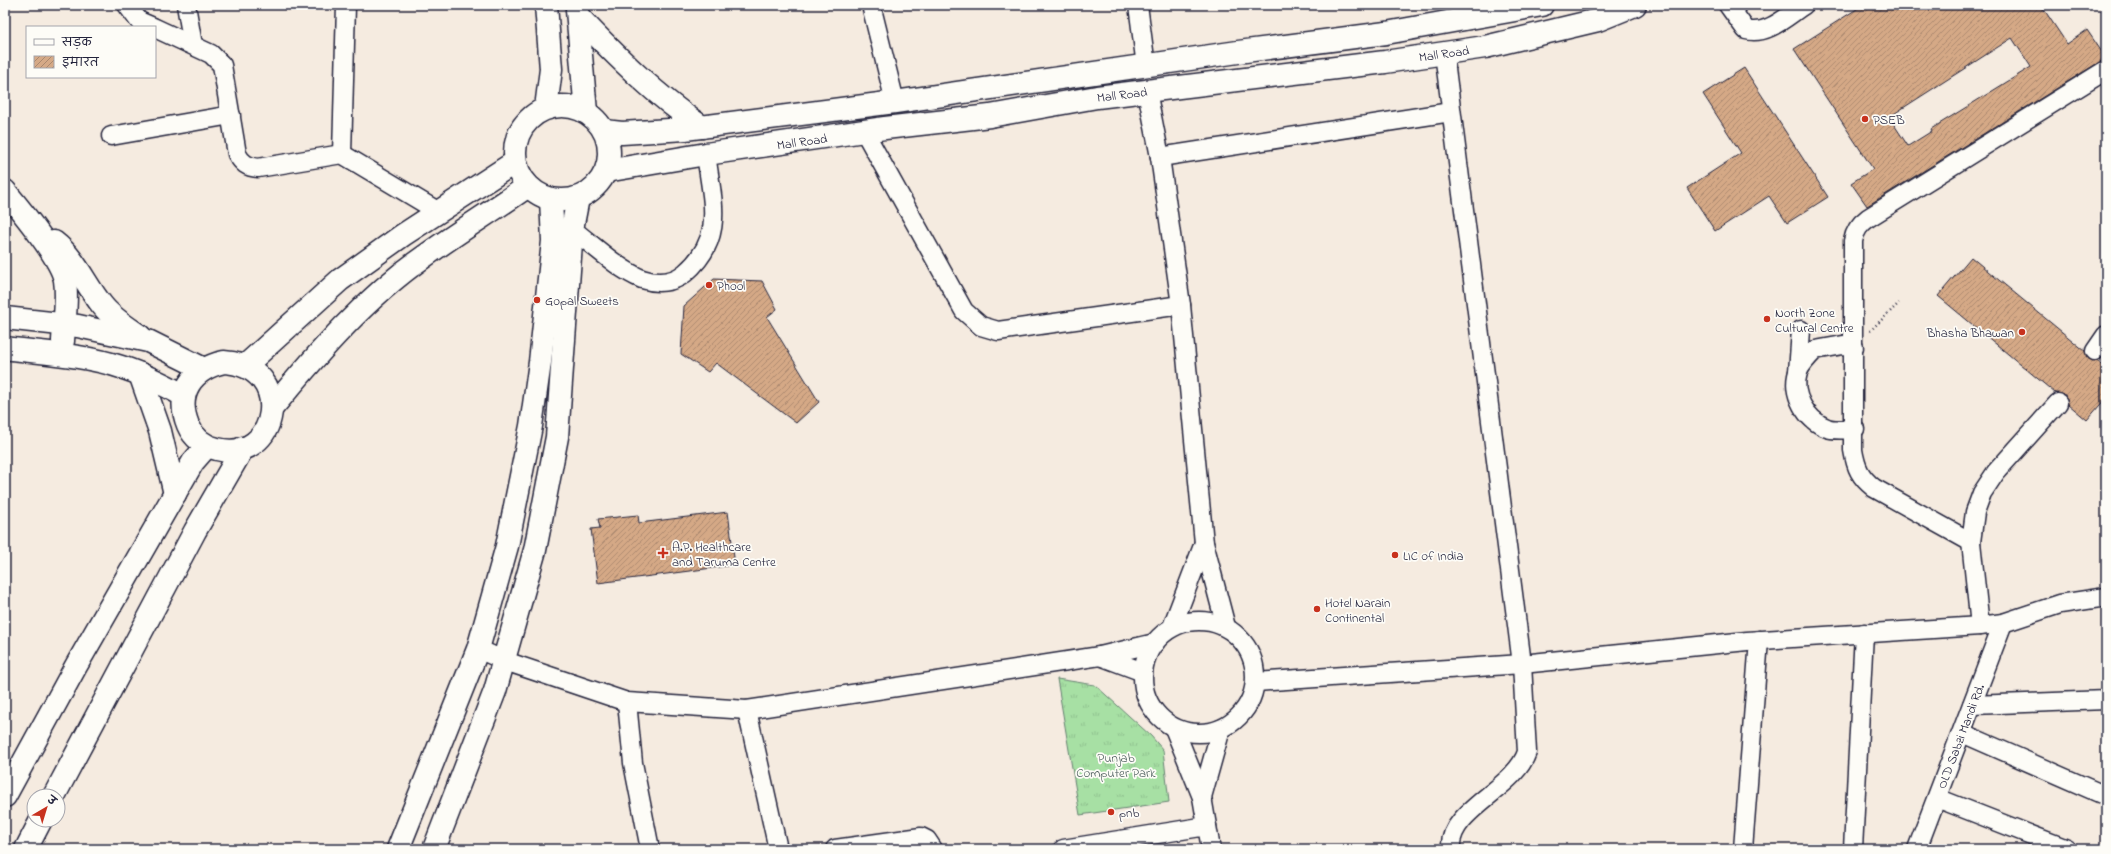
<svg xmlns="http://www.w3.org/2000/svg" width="2111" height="854" viewBox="0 0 2111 854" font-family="'Indie Flower','Playpen Sans Deva',sans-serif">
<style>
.grass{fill:url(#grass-tufts);stroke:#648170}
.building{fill:url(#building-hatch);stroke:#22223b;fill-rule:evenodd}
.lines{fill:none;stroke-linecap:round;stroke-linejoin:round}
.minor-casing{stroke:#22223b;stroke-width:21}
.major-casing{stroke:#22223b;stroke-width:25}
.path{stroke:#22223b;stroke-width:2.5;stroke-dasharray:1 3;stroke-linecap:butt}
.minor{stroke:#fdfcf7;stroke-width:18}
.major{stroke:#fdfcf7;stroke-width:22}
.poi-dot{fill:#c8321e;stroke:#fdfcf7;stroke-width:1.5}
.labels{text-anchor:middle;stroke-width:3.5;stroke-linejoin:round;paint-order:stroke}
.street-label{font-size:13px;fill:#22223b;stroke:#fdfcf7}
.poi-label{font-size:13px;fill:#22223b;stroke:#fdfcf7;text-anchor:start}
.park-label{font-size:13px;fill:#4a5b5a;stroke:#fdfcf7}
</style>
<defs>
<pattern id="grass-tufts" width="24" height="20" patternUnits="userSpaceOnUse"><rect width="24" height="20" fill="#a7e0a4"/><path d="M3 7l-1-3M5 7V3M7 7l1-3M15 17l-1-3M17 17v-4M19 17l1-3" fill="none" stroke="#8fc08e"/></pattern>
<pattern id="building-hatch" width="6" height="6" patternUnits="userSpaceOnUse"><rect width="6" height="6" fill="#d5a986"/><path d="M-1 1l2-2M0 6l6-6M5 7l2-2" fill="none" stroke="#ac896f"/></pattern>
</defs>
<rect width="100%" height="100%" fill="#f5ebe0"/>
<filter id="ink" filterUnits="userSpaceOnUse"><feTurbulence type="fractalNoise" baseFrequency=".025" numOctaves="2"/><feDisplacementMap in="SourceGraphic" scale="8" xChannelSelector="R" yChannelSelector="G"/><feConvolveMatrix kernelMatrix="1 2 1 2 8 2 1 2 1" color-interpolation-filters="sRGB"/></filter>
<g filter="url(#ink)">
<polygon class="grass" points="1057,679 1095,685 1151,736 1163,750 1169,802 1080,815"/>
<g class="building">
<path d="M1863 5H2041L2067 44 2087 30 2106 58 1867 206 1851 183 1873 169 1794 49ZM2012 38 2031 67 1931 129 1932 131 1908 146 1889 117Z"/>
<polygon points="1744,68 1828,197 1787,223 1769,196 1715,231 1687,188 1741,153 1703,94"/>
<polygon points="1971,257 2085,351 2089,359 2097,361 2106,368 2106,398 2087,420 2068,404 2065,395 2055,393 1938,296"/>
<polygon points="714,279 762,281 777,309 767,317 819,402 796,423 716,363 708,372 681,354 684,306"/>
<polygon points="728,512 735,565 598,583 591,529 600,528 598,519 638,515 639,523"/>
</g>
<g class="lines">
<g class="minor-casing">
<g id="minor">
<polyline points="127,5 139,21 153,27"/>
<polyline points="186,5 193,45"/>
<polyline points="871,5 895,102"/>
<polyline points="1138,5 1146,66"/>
<path d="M1728 5 1746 30C1767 36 1787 16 1804 5"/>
<path d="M155 28 211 54 222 65 237 154C242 163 247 167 258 168L342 154 439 212"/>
<path d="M1444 53 1522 664 1527 752C1515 789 1447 811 1451 849"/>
<polyline points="1147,91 1160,157 1181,305 1204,543 1226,627"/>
<polyline points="864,131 964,311 981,326 998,331 1181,305"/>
<polyline points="111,136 231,115"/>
<polyline points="342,154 346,5"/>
<polyline points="1160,157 1451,112"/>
<path d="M572 229C593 245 618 269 642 279 657 284 673 283 685 273 726 238 712 201 706 154"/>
<path d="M1854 347 1843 345 1815 350C1809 356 1801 364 1798 372 1791 394 1806 420 1827 428 1834 431 1846 429 1855 429"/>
<polyline points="2095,351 2106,335"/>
<polyline points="1798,372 1801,330"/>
<path d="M1971 542 1874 488C1860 477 1856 468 1853 450V241C1855 230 1860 224 1868 218L2106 70"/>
<circle cx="1199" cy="677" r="56"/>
<polyline points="1980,626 1971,542 1975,512 1982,493 1996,472 2058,403"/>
<polyline points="1172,627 1204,543"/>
<polyline points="478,649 505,661 627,702 747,710 1100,656 1155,643"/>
<polyline points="1100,656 1143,672"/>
<polyline points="1256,682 1522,664 1747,641 1980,626 2003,623 2060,604 2106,597"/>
<polyline points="627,702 633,763 650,849"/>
<polyline points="1972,705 2106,700"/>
<polyline points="747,710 778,849"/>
<polyline points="1174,728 1202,797 1211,849"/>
<polyline points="1962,733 2106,796"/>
<polyline points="1202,797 1221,729"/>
<polyline points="1937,798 2067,849"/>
<polyline points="835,849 921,837 927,840 933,849"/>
<polyline points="1063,849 1207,826"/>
<polyline points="1743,849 1759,640"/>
<polyline points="1853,849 1864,633"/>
<polyline points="1917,849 2003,623"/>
</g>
</g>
<g class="major-casing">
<g id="major">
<polyline points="546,5 551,69 546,108"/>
<polyline points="577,10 586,112"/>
<path d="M578 16C617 57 655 95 702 127"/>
<circle cx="562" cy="153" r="47"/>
<polyline points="604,131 622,133 685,129 895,102 1238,52 1386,33 1542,5"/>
<polyline points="606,171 706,154 885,128 990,116 1097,97 1385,62 1485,47 1598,20 1635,5"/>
<path d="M5 191C20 209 61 259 65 280 68 300 64 322 63 341"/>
<path d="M54 242C76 259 85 284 102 305 112 318 127 327 140 336"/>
<polyline points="5,318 78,326 148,341 204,369"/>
<path d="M5 348C43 353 84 355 121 367 143 374 163 384 183 395"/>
<path d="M224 362C296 366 279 465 217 449 204 446 193 437 188 425 175 393 192 369 224 362Z"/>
<polyline points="245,366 340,280 403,235 515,162"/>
<polyline points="140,374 160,431 175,494"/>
<path d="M272 408C318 353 366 297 425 256 458 232 494 210 528 186"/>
<polyline points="5,796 76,666 193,462 207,446"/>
<polyline points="54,796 195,531 243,448"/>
<polyline points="26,849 41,820"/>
<polyline points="398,849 478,649 507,546 531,426 540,362 553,241 551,199"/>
<polyline points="434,849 495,691 535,550 557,437 572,229 578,198"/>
</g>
</g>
<polyline class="path" points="1870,331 1899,303"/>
<use href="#minor" class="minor"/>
<use href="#major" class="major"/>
</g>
</g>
<g class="poi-dot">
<circle cx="1865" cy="119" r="4"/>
<circle cx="709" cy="285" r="4"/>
<circle cx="537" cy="300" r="4"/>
<circle cx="1767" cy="319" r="4"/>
<circle cx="2022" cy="332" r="4"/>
<path d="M661 547h4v4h4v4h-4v4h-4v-4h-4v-4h4z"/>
<circle cx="1395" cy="555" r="4"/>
<circle cx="1317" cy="609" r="4"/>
<circle cx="1111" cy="812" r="4"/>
</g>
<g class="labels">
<g class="street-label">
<text transform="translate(1444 53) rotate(-8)" y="5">Mall Road</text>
<text transform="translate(1122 94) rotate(-7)" y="5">Mall Road</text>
<text transform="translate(802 141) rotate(-8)" y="5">Mall Road</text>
<text transform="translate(1960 736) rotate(-69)" y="5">OLD Sabzi Mandi Rd.</text>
</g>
<g class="poi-label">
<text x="1873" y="124">PSEB</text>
<text x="717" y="290">Phool</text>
<text x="545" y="305">Gopal Sweets</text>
<text x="1775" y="317">North Zone<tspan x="1775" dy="15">Cultural Centre</tspan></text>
<text x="2014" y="337" text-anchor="end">Bhasha Bhawan</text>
<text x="672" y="551">A.P. Healthcare<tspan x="672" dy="15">and Taruma Centre</tspan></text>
<text x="1403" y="560">LIC of India</text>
<text x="1325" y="607">Hotel Narain<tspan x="1325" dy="15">Continental</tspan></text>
<text x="1119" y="817">pnb</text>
</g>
<g class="park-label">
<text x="1116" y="762">Punjab<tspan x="1116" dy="15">Computer Park</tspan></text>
</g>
</g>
<rect width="2111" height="854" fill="none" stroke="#fdfcf7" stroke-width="20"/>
<rect x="10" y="10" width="2091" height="834" fill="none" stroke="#22223b" stroke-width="1.5" filter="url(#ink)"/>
<rect x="26" y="26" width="130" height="52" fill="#fdfcf7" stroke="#a5a5ac"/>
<rect x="34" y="39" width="20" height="6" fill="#fdfcf7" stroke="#a5a5ac"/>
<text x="62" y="46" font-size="12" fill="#22223b">सड़क</text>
<rect x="34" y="56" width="20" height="12" fill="url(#building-hatch)" stroke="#a5a5ac"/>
<text x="62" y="66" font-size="12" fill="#22223b">इमारत</text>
<g transform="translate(46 808) rotate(38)"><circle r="19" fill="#fdfcf7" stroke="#a5a5ac"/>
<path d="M0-3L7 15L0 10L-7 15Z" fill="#c8321e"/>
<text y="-6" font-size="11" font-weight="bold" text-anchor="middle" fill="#22223b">उ</text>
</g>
</svg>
